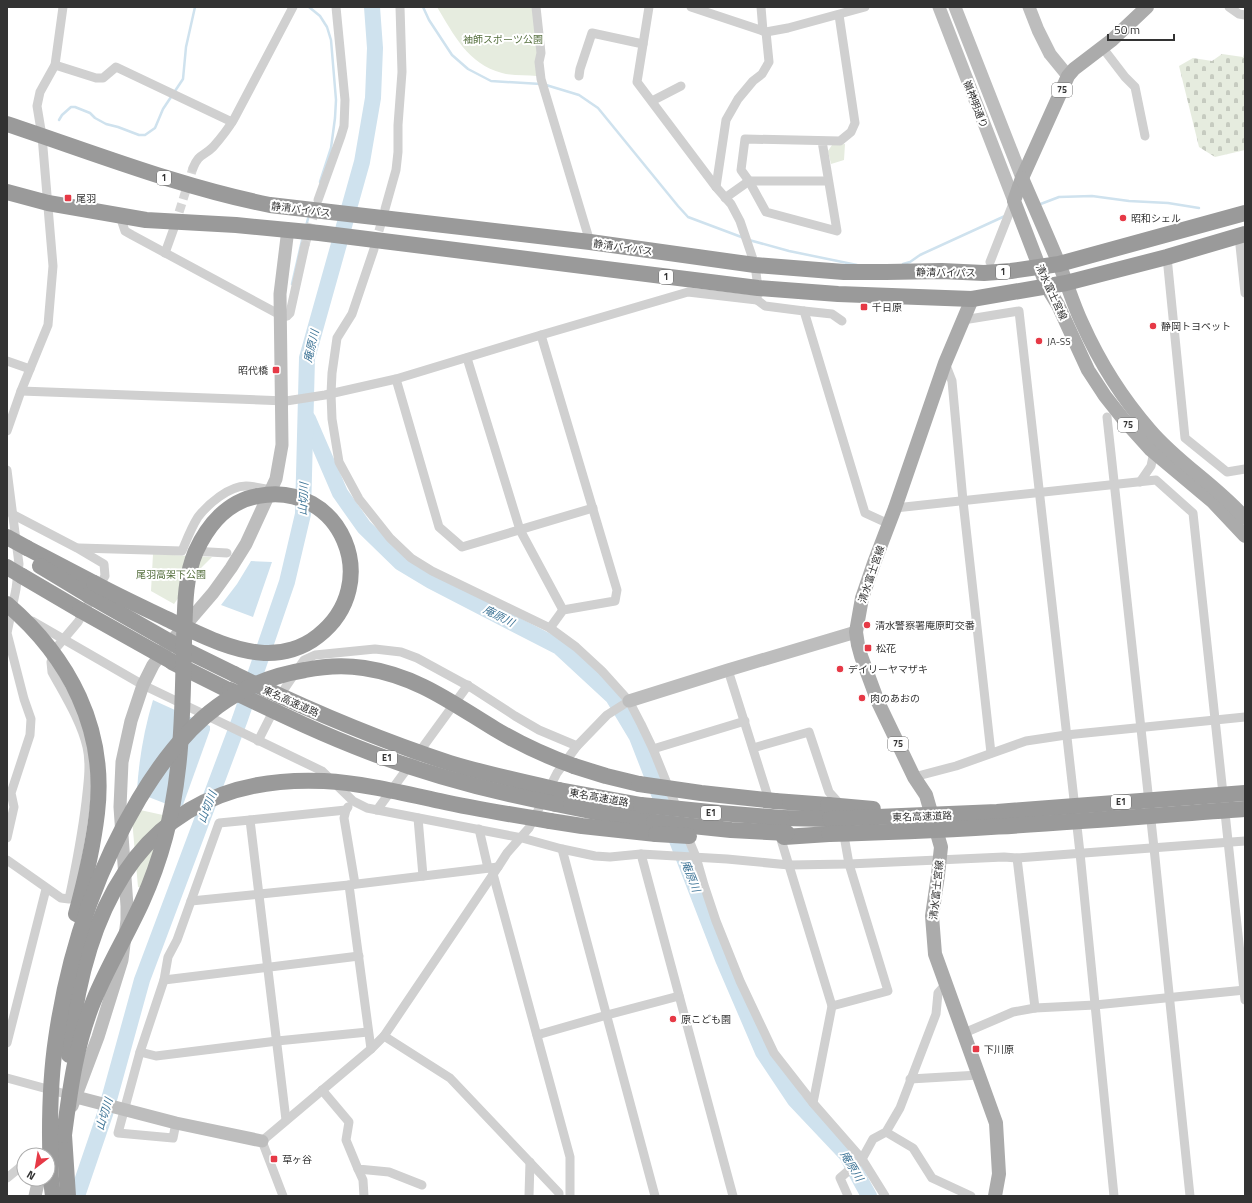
<svg xmlns="http://www.w3.org/2000/svg" width="1252" height="1203" viewBox="0 0 1252 1203" font-family="'Titillium Web','Noto Sans JP',sans-serif">
<style>
.cemetery{fill:url(#cemetery-stones)}
.green{fill:#e6ecdf}
.water{fill:#cfe2ee}
.lines{fill:none;stroke-linecap:round;stroke-linejoin:round}
.stream{stroke:#cfe2ee;stroke-width:2.5}
.river{stroke:#cfe2ee;stroke-width:16}
.street-tunnel{stroke:#d6d6d6;stroke-width:9;stroke-dasharray:9 4.5;stroke-linecap:butt}
.street{stroke:#d0d0d0;stroke-width:9}
.secondary{stroke:#bdbdbd;stroke-width:13}
.primary{stroke:#ababab;stroke-width:14}
.highway{stroke:#9a9a9a;stroke-width:16}
.highway-bridge{stroke:#9a9a9a;stroke-width:16}
.poi-dot{fill:#e63946;stroke:#fff;stroke-width:1.5}
.labels{text-anchor:middle;stroke-width:4;stroke-linejoin:round;paint-order:stroke}
.shield{fill:#fff;stroke:#707070;stroke-width:1}
.shield-label{font-size:9px;font-weight:bold;fill:#333}
.park-label{font-size:10px;fill:#56703f;stroke:#fff}
.street-label{font-size:10px;fill:#333;stroke:#fff}
.poi-label{font-size:10px;fill:#333;stroke:#fff;text-anchor:start}
.water-label{font-size:11px;font-style:italic;fill:#3f7597;stroke:#fff}
</style>
<defs>
<pattern id="cemetery-stones" width="16" height="16" patternUnits="userSpaceOnUse"><rect width="16" height="16" fill="#e6ecdf"/><path d="M2 7V4a2 2 0 0 1 4 0v3zM10 15v-3a2 2 0 0 1 4 0v3z" fill="#c6cbc0"/></pattern>
</defs>
<rect width="100%" height="100%" fill="#fff"/>
<polygon class="cemetery" points="1245,50 1245,150 1215,157 1199,147 1179,66 1193,58 1212,61 1222,54 1243,57"/>
<g class="green">
<path d="M437 7H533L537 52V76C526 75 513 76 502 73 468 64 454 35 437 7Z"/>
<polygon points="845,144 844,160 831,164 828,151 832,145"/>
<polygon points="153,554 212,557 195,574 174,604 151,591"/>
<polygon points="131,808 172,817 150,888 138,887"/>
</g>
<g class="water">
<polygon points="251,561 272,562 253,617 221,605 237,584"/>
<path d="M153 700 210 726V730L183 805 177 808 138 793 137 790C139 759 144 730 153 700Z"/>
</g>
<g class="lines">
<g class="stream">
<polyline points="309,7 320,16 327,27 331,40 336,100 335,118 331,148 320,182"/>
<polyline points="423,7 429,20 452,55 468,69 491,81 541,84"/>
<polyline points="546,85 579,95 598,108 678,206 688,217 744,238"/>
<polyline points="59,120 62,115 71,107 75,107 90,113 95,118 106,124 118,127 139,135 145,135 155,128 163,109 183,79 186,47 195,7"/>
<polyline points="1038,205 1059,197 1092,196 1129,201 1168,203 1199,208"/>
<polyline points="306,226 309,215"/>
<polyline points="749,240 789,251 857,265"/>
<polyline points="903,264 910,262 920,255 1005,216"/>
<polyline points="292,284 303,236"/>
</g>
<g class="river">
<polyline points="308,419 340,493 364,527 401,563 431,581 559,647 613,697 637,737 723,959 763,1052 795,1100 846,1154 869,1196"/>
<polyline points="77,1196 105,1114 142,980 240,719 287,582 303,514 307,358 362,162 373,98 375,48 372,7"/>
</g>
<g class="street-tunnel">
<polyline points="175,225 193,168"/>
<polyline points="375,244 384,214"/>
<polyline points="305,245 316,207"/>
</g>
<g class="street">
<polyline points="536,7 541,53 539,62 541,79 590,242"/>
<polyline points="649,7 637,82 716,187 731,204 740,221 755,265 758,288 757,300 765,306 804,311 865,513 889,524"/>
<polyline points="691,7 766,32 788,28 865,7"/>
<polyline points="761,7 763,31"/>
<polyline points="1229,7 1239,14 1245,15"/>
<polyline points="1102,47 1125,77 1135,87 1145,136"/>
<polyline points="55,65 96,78 103,78 116,67 232,122"/>
<polyline points="579,76 580,69 592,33 643,44"/>
<polyline points="652,101 681,86"/>
<polyline points="822,141 837,231 766,212 749,181 741,170 745,139 840,141 851,132 855,123 839,15"/>
<path d="M193 168C199 153 203 157 213 147 221 138 228 129 234 119L293 7"/>
<polyline points="716,187 726,120 738,99 753,81 762,74 769,62 766,32"/>
<polyline points="725,198 749,181 828,181"/>
<polyline points="318,200 341,136 344,126 345,100 336,7"/>
<polyline points="385,209 396,170 398,152 398,125 402,72 400,7"/>
<polyline points="120,216 125,231 132,235 284,317 287,316 290,313 305,245"/>
<polyline points="1239,236 1245,293"/>
<polyline points="374,249 352,314 337,338 332,373 331,394 332,419 339,462 359,499 390,538 411,558 432,571 550,628 576,647 602,671 629,701 641,724 653,749 678,811"/>
<polyline points="165,253 174,228"/>
<polyline points="1167,257 1185,438 1227,472 1245,469"/>
<polyline points="990,262 1014,201"/>
<polyline points="804,311 832,314 842,321"/>
<polyline points="963,320 1019,311 1080,853 1114,1196"/>
<polyline points="541,335 617,590 615,601 563,610 550,628"/>
<polyline points="467,358 520,530 563,610"/>
<polyline points="7,361 30,369"/>
<polyline points="945,363 952,381 963,501 991,753"/>
<polyline points="396,379 439,527 462,547 593,508"/>
<polyline points="21,391 286,401 325,395 396,379 541,335 688,292 757,300"/>
<polyline points="1107,417 1154,848 1190,1196"/>
<polyline points="7,431 21,391 48,325 53,266 42,136 37,106 40,92 55,65 63,7"/>
<polyline points="7,470 19,564 16,589 7,633 24,699 31,719 30,735 11,793 14,807 7,838"/>
<polyline points="1140,482 1151,466 1154,452"/>
<polyline points="895,508 1156,480 1193,513 1245,1000"/>
<path d="M79 548 182 551C187 539 191 528 198 517 208 504 229 486 246 486 254 486 263 489 271 490"/>
<polyline points="192,551 227,553"/>
<polyline points="32,621 143,685 322,771 353,801 367,808 522,838 562,849 595,856 610,857 641,854 727,859 789,865 849,864 1004,857 1017,858 1245,841"/>
<polyline points="728,670 770,803"/>
<polyline points="258,741 285,688 304,660 315,655 375,649 401,652 417,658 472,688 515,716 539,730 577,746"/>
<polyline points="753,748 809,732 829,792 838,802 839,808"/>
<polyline points="653,749 745,721"/>
<polyline points="914,777 956,766 1026,741 1066,735 1245,717"/>
<polyline points="348,807 346,810 344,818 355,884"/>
<polyline points="377,810 468,685"/>
<polyline points="418,818 423,876"/>
<polyline points="250,820 346,810"/>
<polyline points="479,829 488,868"/>
<polyline points="686,833 696,857 704,885 716,921 740,981 774,1053 813,1103 862,1159 885,1196"/>
<polyline points="779,833 832,1006 813,1103"/>
<polyline points="562,849 655,1196"/>
<polyline points="641,854 733,1196"/>
<polyline points="1017,858 1035,1008"/>
<path d="M7 860 61 898 69 899C76 866 82 835 86 802 88 784 91 764 87 747 81 721 65 696 52 672L51 662 56 648 78 622 105 576 104 564 77 548 12 514"/>
<polyline points="493,874 570,1157 570,1196"/>
<polyline points="349,885 371,1049"/>
<polyline points="191,901 349,885 498,867"/>
<polyline points="164,980 359,956"/>
<polyline points="832,1006 888,991 849,864 843,830"/>
<polyline points="964,1033 1013,1012 1035,1008 1095,1005 1245,990"/>
<polyline points="537,1035 607,1015 679,996"/>
<polyline points="384,1036 450,1078 559,1193 559,1196"/>
<polyline points="7,1043 46,889"/>
<polyline points="140,1052 156,1056 277,1041 368,1032"/>
<polyline points="7,1078 73,1096"/>
<polyline points="910,1079 979,1075"/>
<polyline points="322,1090 349,1122 346,1140 358,1169 389,1172 422,1185"/>
<polyline points="176,1123 173,1138 118,1133 140,1052 164,980 168,957 177,940 219,823 250,820 286,1120"/>
<polyline points="886,1132 913,1148 932,1178 971,1196"/>
<polyline points="358,1169 363,1180 364,1196"/>
<polyline points="7,1178 24,1164"/>
<polyline points="283,1196 262,1141 371,1049 384,1036 498,867 507,853 529,828 557,773 577,746 607,715 629,701"/>
<polyline points="529,1196 530,1162"/>
<polyline points="848,1196 840,1178 862,1159 873,1139 886,1132 900,1108 936,1014 938,993 946,984"/>
</g>
<g class="secondary">
<polyline points="939,7 1014,201"/>
<polyline points="955,7 1022,178"/>
<polyline points="1029,7 1038,30 1050,54 1068,76"/>
<polyline points="629,701 728,670 856,632"/>
<polyline points="76,1097 176,1123 262,1141"/>
<polyline points="72,1106 98,1037 122,960 127,920 127,906 120,807 122,762 131,721 143,685 153,665 164,650 213,593 231,568 246,544 276,479 282,445 280,294 288,229"/>
<polyline points="35,1196 39,1179"/>
</g>
<g class="primary">
<polyline points="1147,7 1112,40 1074,69 1068,76 1022,178 1014,201 1047,287 1058,305 1088,370 1105,396 1124,420 1151,450 1213,502 1245,536"/>
<path d="M1022 178C1034 206 1047 235 1059 264 1067 283 1073 304 1082 323 1099 361 1122 398 1150 430 1178 463 1216 485 1245 518"/>
<polyline points="972,299 945,363 895,508 874,563 862,598 856,632 858,645 861,656 878,702 914,777 926,795 941,847 938,875 932,916 935,954 996,1123 999,1174 995,1196"/>
</g>
<g class="highway">
<path d="M7 124C94 153 180 187 270 205L590 242 755 265 844 272H886L942 271 984 273 1011 271 1059 264 1245 213"/>
<polyline points="7,192 48,203 146,220 236,225 319,233 758,288 838,294 972,299 1066,283 1167,257 1245,234"/>
<polyline points="27,548 94,583"/>
<polyline points="40,566 88,595"/>
<polyline points="22,576 80,610"/>
<polyline points="179,647 234,674"/>
<polyline points="172,662 226,689"/>
<polyline points="574,766 606,776 639,784"/>
<polyline points="559,790 641,805"/>
<polyline points="775,801 828,805"/>
<polyline points="556,804 615,816 654,822"/>
<polyline points="782,818 830,819"/>
<polyline points="550,821 582,826 656,834"/>
<polyline points="784,837 829,834"/>
<polyline points="64,1135 68,1196"/>
<polyline points="51,1180 53,1196"/>
</g>
<g class="highway-bridge">
<polyline points="7,537 27,548"/>
<polyline points="7,567 22,576"/>
<polyline points="88,595 179,647"/>
<path d="M7 604C69 657 107 729 97 813 93 847 85 881 76 914"/>
<polyline points="80,610 171,661"/>
<path d="M234 674C304 708 376 739 450 763 486 774 523 782 559 790"/>
<path d="M230 690C276 712 321 734 369 752 429 775 493 792 556 804"/>
<polyline points="639,784 701,793 775,801"/>
<polyline points="641,805 720,813 782,818"/>
<polyline points="828,805 873,809"/>
<polyline points="830,819 997,812 1245,793"/>
<polyline points="654,822 731,830 787,833"/>
<polyline points="656,834 689,836"/>
<path d="M829 834C968 831 1106 819 1245 809"/>
<path d="M69 1055C84 901 148 773 324 781 362 783 403 793 440 801 476 809 513 815 550 821"/>
<path d="M64 1135C70 1089 76 1043 94 1000 108 966 127 935 142 902 161 860 173 814 178 768 183 727 183 684 184 642 185 612 184 578 196 551 208 525 228 501 258 496 341 480 385 584 318 636 303 648 283 654 264 653 230 651 197 633 167 619 142 607 118 596 94 583"/>
<path d="M51 1180C49 1132 49 1086 56 1039 68 954 95 873 139 799 160 764 185 730 218 706 244 687 274 675 305 670 325 666 345 665 364 668 417 676 452 703 495 729 520 744 546 756 574 766"/>
</g>
</g>
<g class="poi-dot">
<rect x="64" y="194" width="8" height="8" rx="2"/>
<circle cx="1123" cy="218" r="4"/>
<rect x="860" y="303" width="8" height="8" rx="2"/>
<circle cx="1153" cy="326" r="4"/>
<circle cx="1039" cy="341" r="4"/>
<rect x="272" y="366" width="8" height="8" rx="2"/>
<circle cx="867" cy="625" r="4"/>
<rect x="864" y="644" width="8" height="8" rx="2"/>
<circle cx="840" cy="669" r="4"/>
<circle cx="862" cy="698" r="4"/>
<circle cx="673" cy="1019" r="4"/>
<rect x="972" y="1045" width="8" height="8" rx="2"/>
<rect x="270" y="1155" width="8" height="8" rx="2"/>
</g>
<g class="labels">
<g class="shield">
<rect x="1052" y="83" width="20" height="14" rx="3"/>
<rect x="157" y="171" width="14" height="14" rx="3"/>
<rect x="996" y="265" width="14" height="14" rx="3"/>
<rect x="659" y="270" width="14" height="14" rx="3"/>
<rect x="1118" y="418" width="20" height="14" rx="3"/>
<rect x="888" y="737" width="20" height="14" rx="3"/>
<rect x="377" y="751" width="20" height="14" rx="3"/>
<rect x="1111" y="795" width="20" height="14" rx="3"/>
<rect x="701" y="806" width="20" height="14" rx="3"/>
</g>
<g class="shield-label">
<text x="1062" y="93">75</text>
<text x="164" y="181">1</text>
<text x="1003" y="275">1</text>
<text x="666" y="280">1</text>
<text x="1128" y="428">75</text>
<text x="898" y="747">75</text>
<text x="387" y="761">E1</text>
<text x="1121" y="805">E1</text>
<text x="711" y="816">E1</text>
</g>
<g class="park-label">
<text x="503" y="43">袖師スポーツ公園</text>
<text x="171" y="578">尾羽高架下公園</text>
</g>
<g class="street-label">
<text transform="translate(976 104) rotate(69)" y="4">嶺神明通り</text>
<text transform="translate(301 209) rotate(7)" y="4">静清バイパス</text>
<text transform="translate(623 247) rotate(8)" y="4">静清バイパス</text>
<text transform="translate(946 272) rotate(1)" y="4">静清バイパス</text>
<text transform="translate(1052 292) rotate(65)" y="4">清水富士宮線</text>
<text transform="translate(871 574) rotate(-71)" y="4">清水富士宮線</text>
<text transform="translate(291 701) rotate(24)" y="4">東名高速道路</text>
<text transform="translate(599 797) rotate(10)" y="4">東名高速道路</text>
<text transform="translate(922 816) rotate(-2)" y="4">東名高速道路</text>
<text transform="translate(936 890) rotate(-84)" y="4">清水富士宮線</text>
</g>
<g class="poi-label">
<text x="76" y="202">尾羽</text>
<text x="1131" y="222">昭和シェル</text>
<text x="872" y="311">千日原</text>
<text x="1161" y="330">静岡トヨペット</text>
<text x="1047" y="345">JA-SS</text>
<text x="268" y="374" text-anchor="end">昭代橋</text>
<text x="875" y="629">清水警察署庵原町交番</text>
<text x="876" y="652">松花</text>
<text x="848" y="673">デイリーヤマザキ</text>
<text x="870" y="702">肉のあおの</text>
<text x="681" y="1023">原こども園</text>
<text x="984" y="1053">下川原</text>
<text x="282" y="1163">草ヶ谷</text>
</g>
<g class="water-label">
<text transform="translate(311 346) rotate(-77)" y="4">庵原川</text>
<text transform="translate(303 499) rotate(-87)" y="4">山切川</text>
<text transform="translate(499 616) rotate(27)" y="4">庵原川</text>
<text transform="translate(207 807) rotate(-69)" y="4">山切川</text>
<text transform="translate(691 876) rotate(69)" y="4">庵原川</text>
<text transform="translate(104 1114) rotate(-73)" y="4">山切川</text>
<text transform="translate(852 1166) rotate(59)" y="4">庵原川</text>
</g>
</g>
<rect width="1252" height="1203" fill="none" stroke="#333333" stroke-width="16"/>
<g transform="translate(36 1167) rotate(211)"><circle r="19" fill="#ffffff" stroke="#adadad"/>
<path d="M0-3L7 15L0 10L-7 15Z" fill="#e63946"/>
<text y="-6" font-size="11" font-weight="bold" text-anchor="middle" fill="#333333">N</text>
</g>
<path d="M1108 34v6h66v-6" fill="none" stroke="#333333" stroke-width="2"/>
<text x="1114" y="34" font-size="12" fill="#333333" stroke="#ffffff" stroke-width="3" paint-order="stroke">50 m</text>
</svg>
